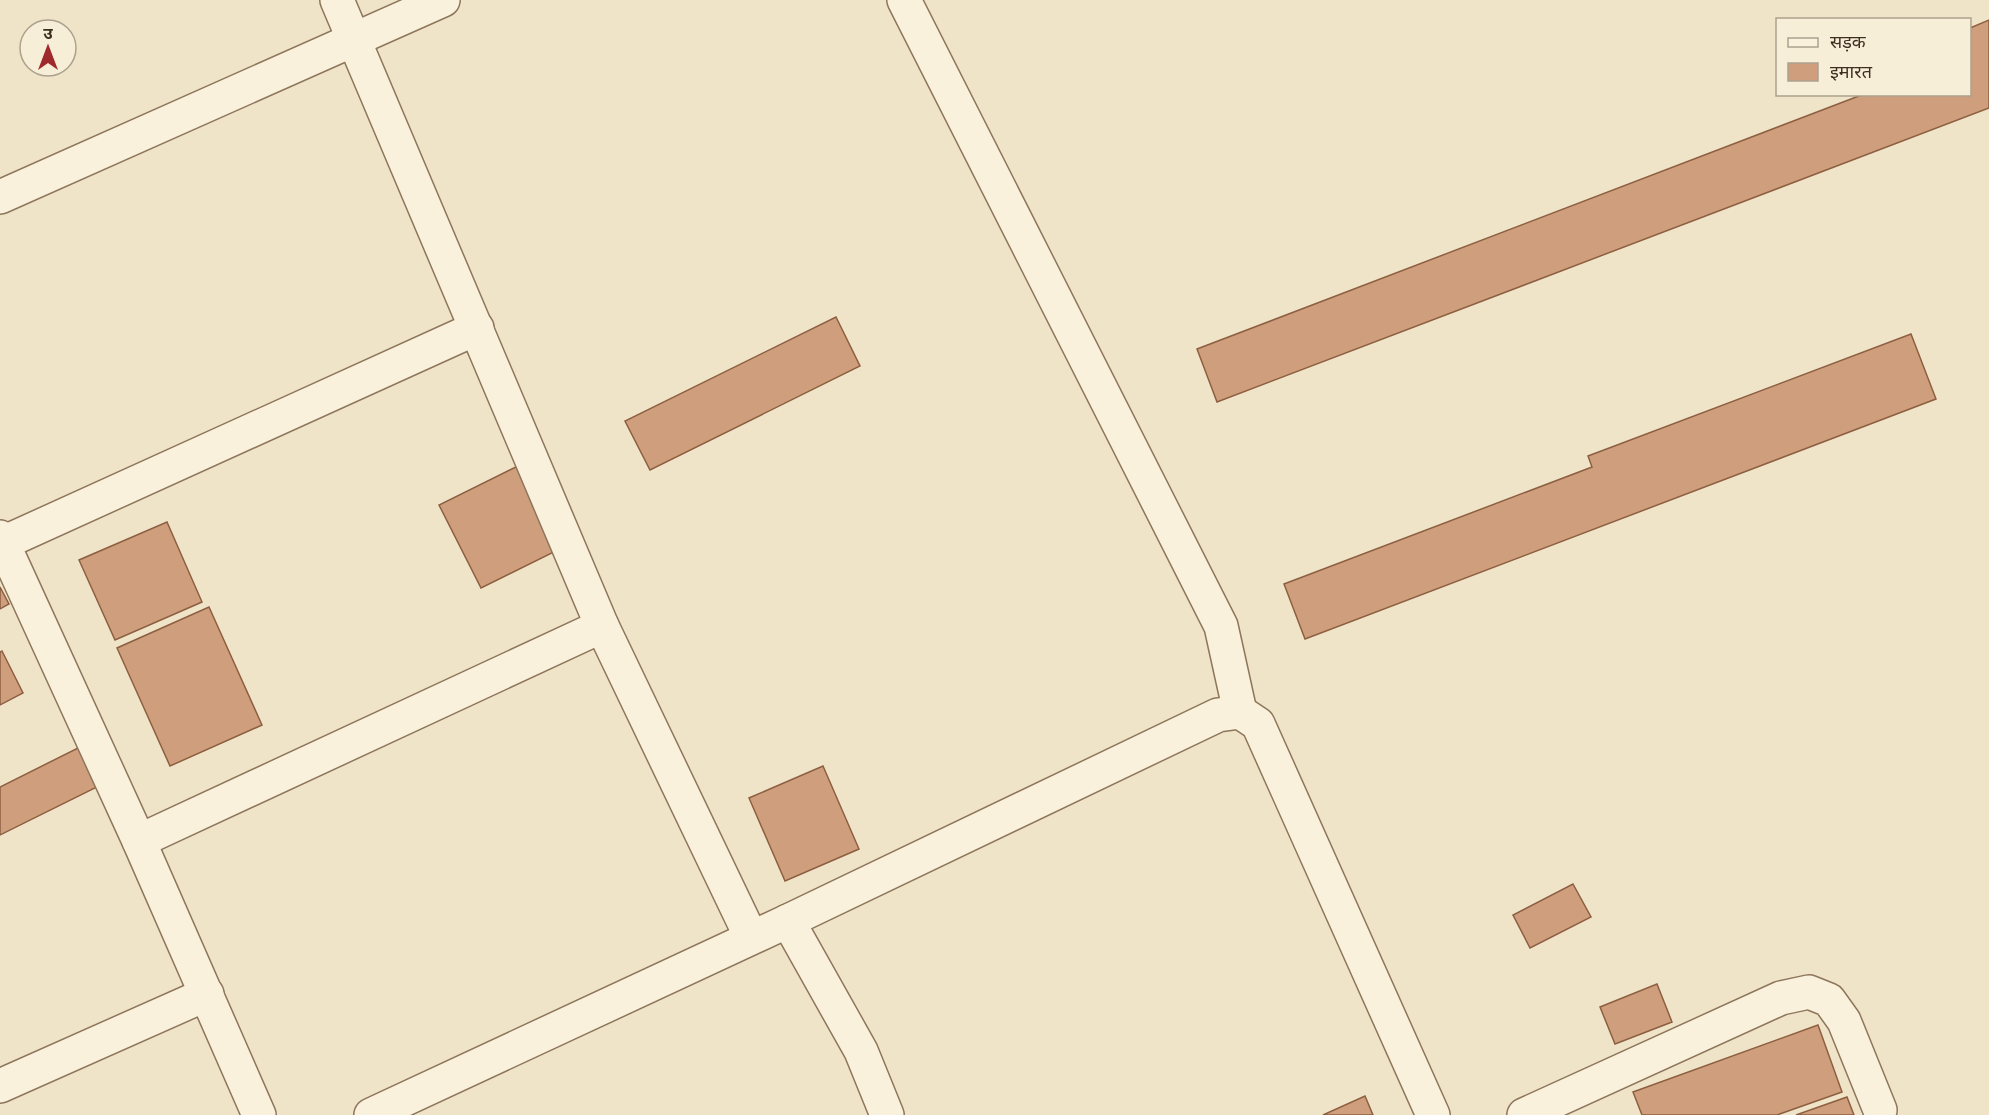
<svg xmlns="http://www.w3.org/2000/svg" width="1989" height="1115" viewBox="0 0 1989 1115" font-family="'Roboto Serif','Noto Sans Devanagari',serif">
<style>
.building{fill:#cf9f7d;stroke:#8d5f41;stroke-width:1.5}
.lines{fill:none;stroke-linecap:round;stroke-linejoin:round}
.minor-casing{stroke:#8d765c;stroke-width:36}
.minor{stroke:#faf1dc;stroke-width:33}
</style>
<rect width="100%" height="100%" fill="#f0e4c8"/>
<g class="building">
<polygon points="1989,20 1989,108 1217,402 1197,349 1864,94 1970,94 1970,28"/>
<polygon points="836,317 860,366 650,470 625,421"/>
<polygon points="1911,334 1936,399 1305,639 1284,584 1592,467 1588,456"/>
<polygon points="522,464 564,547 481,588 439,505"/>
<polygon points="167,522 202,602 115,640 79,560"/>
<polygon points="0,587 9,604 0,609"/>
<polygon points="209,607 262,725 170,766 117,648"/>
<polygon points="2,651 23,693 0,705 0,652"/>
<polygon points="84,745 103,784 0,835 0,787"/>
<polygon points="823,766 859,849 785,881 749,798"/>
<polygon points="1573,884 1591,917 1530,948 1513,915"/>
<polygon points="1657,984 1672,1022 1615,1044 1600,1007"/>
<polygon points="1818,1025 1842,1092 1777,1115 1642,1115 1633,1092"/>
<polygon points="1365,1096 1373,1115 1323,1115"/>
<polygon points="1847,1097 1854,1115 1796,1115"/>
</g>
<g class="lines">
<g class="minor-casing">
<g id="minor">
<polyline points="337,0 602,626"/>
<polyline points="904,0 1221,626 1240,712"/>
<polyline points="0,197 443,0"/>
<polyline points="0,537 139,841 259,1115"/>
<polyline points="3,543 477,328"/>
<polyline points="139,841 602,626 751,937"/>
<polyline points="788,921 861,1051 887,1115"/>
<polyline points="0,1086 207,994"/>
<polyline points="371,1115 788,921 1218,715 1240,712 1258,724 1433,1115"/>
<polyline points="1524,1115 1781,998 1809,992 1829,1000 1844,1021 1880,1110"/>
</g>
</g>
<use href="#minor" class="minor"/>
</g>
<rect x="1776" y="18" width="195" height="78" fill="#f7eed8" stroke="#ada18e" stroke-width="1.5"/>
<rect x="1788" y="38" width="30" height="9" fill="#faf1dc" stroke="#ada18e" stroke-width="1.5"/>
<text x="1830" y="48" font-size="18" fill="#3d2e20">सड़क</text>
<rect x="1788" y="63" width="30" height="18" fill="#cf9f7d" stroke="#ada18e" stroke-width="1.5"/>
<text x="1830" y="78" font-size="18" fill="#3d2e20">इमारत</text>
<g transform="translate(48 48)"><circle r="28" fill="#f7eed8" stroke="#ada18e" stroke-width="1.5"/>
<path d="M0-4.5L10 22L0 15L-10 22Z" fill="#9e2a2b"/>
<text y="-9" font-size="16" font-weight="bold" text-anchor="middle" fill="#3d2e20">उ</text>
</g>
</svg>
